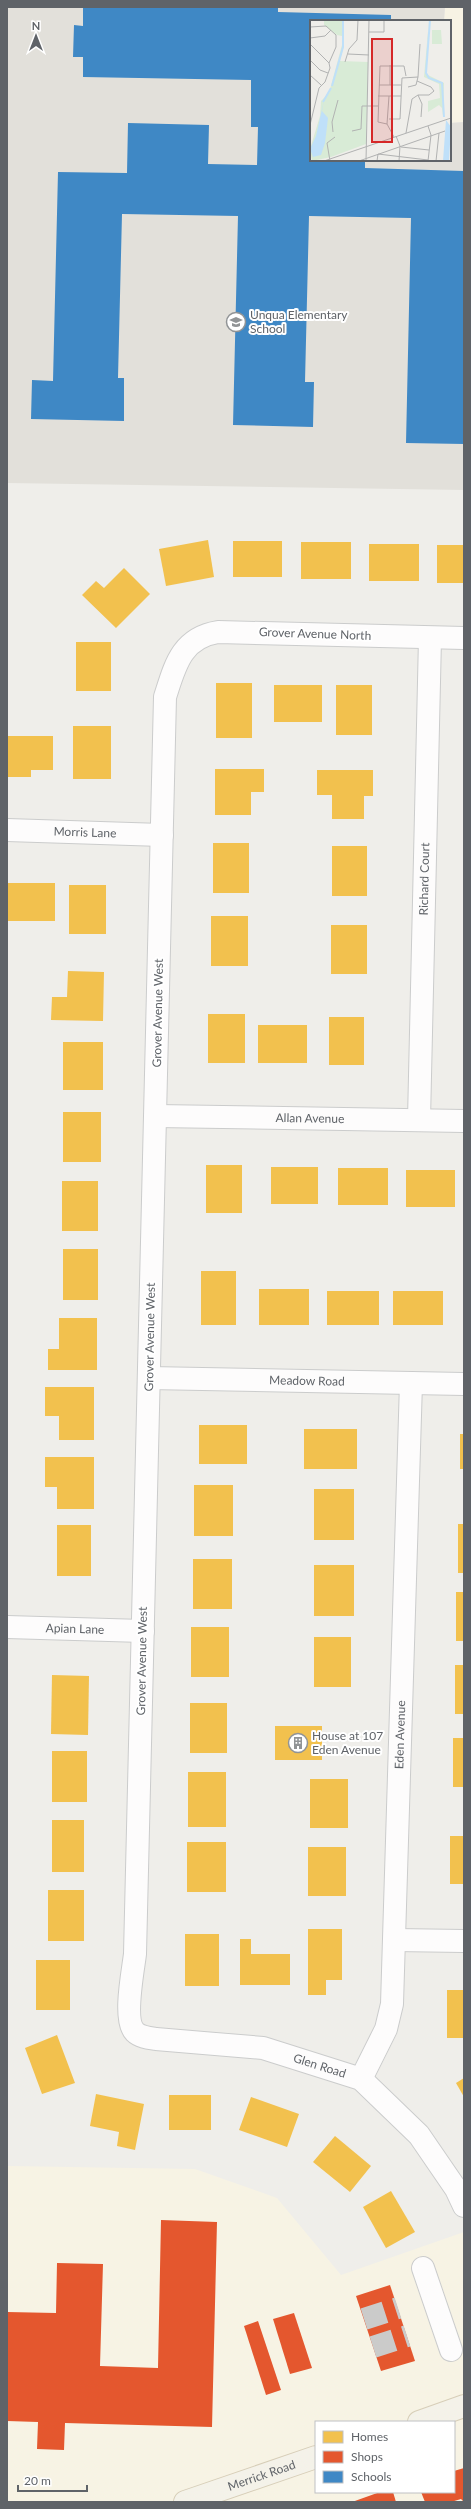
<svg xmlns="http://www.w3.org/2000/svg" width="471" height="2509" viewBox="0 0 471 2509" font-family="Lato,sans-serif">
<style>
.commercial{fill:#f7f3e4;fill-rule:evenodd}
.education{fill:#e2e0da}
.homes{fill:#f2c14e}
.shops{fill:#e4572e}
.schools{fill:#3f88c5}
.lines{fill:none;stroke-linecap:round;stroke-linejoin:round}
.minor-tunnel{stroke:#cbcbca;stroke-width:22;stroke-dasharray:22 11;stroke-linecap:butt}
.minor-casing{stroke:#cbcccc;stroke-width:24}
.major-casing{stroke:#d7ceb8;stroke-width:24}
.minor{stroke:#fdfcfc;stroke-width:22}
.major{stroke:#f4f2e9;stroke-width:22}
.labels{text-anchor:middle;stroke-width:4;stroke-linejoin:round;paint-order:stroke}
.poi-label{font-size:12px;fill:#5f6368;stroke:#fff;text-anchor:start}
.street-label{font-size:12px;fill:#5f6368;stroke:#fff}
.inset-river{fill:none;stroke:#bfe0f9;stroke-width:2}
.inset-road{fill:none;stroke:#b1b2b2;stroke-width:1}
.view{fill:#d62828;fill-opacity:0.15;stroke:#d62828;stroke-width:2}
.inset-edge{fill:none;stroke:#5f6368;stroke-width:2}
</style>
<rect width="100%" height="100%" fill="#efeeea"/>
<g class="commercial">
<polygon points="445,7 464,7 464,122 450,123 450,21 444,21"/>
<path d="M7 2166 195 2169 277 2198 341 2275 464 2232V2502H7ZM316 2422H454V2492H316Z"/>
</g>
<polygon class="education" points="7,7 445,7 444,21 311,21 311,160 450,160 450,123 464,122 464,490 7,483"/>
<g class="homes">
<polygon points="208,540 214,577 166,586 159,549"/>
<rect x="233" y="541" width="49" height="36"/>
<rect x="301" y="542" width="50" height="37"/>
<rect x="369" y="544" width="50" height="37"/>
<rect x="437" y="545" width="27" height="38"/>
<polygon points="124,568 150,594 116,628 82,595 96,581 104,588"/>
<rect x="76" y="642" width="35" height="49"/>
<rect x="216" y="683" width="36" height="55"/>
<rect x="274" y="685" width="48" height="37"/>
<rect x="336" y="685" width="36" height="50"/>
<rect x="73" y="726" width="38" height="53"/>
<polygon points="7,736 53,736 53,770 31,770 31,777 7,777"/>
<polygon points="215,769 264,769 264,792 251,792 251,815 215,815"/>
<polygon points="317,770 373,770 373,796 364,796 364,819 332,819 332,795 317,795"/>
<rect x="213" y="843" width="36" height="50"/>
<rect x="332" y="846" width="35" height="50"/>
<rect x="7" y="883" width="48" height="38"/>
<rect x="69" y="885" width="37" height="49"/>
<rect x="211" y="916" width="37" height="50"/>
<rect x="331" y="925" width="36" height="49"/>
<polygon points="68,971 104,972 103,1021 51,1020 52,997 67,997"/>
<rect x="208" y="1014" width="37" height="49"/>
<rect x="329" y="1017" width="35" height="48"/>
<rect x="258" y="1025" width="49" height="38"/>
<rect x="63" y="1042" width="40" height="48"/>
<rect x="63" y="1112" width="38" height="50"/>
<rect x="206" y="1165" width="36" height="48"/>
<rect x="271" y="1167" width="47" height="37"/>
<rect x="338" y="1168" width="50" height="37"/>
<rect x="406" y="1170" width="49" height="37"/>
<rect x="62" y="1181" width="36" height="50"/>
<rect x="63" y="1249" width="35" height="51"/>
<rect x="201" y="1271" width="35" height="54"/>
<rect x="463" y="1283" width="1" height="44"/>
<rect x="259" y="1289" width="50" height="36"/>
<rect x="327" y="1291" width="52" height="34"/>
<rect x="393" y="1291" width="50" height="34"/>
<polygon points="59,1318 97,1318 97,1370 48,1370 48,1349 59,1349"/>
<polygon points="45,1387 94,1387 94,1440 59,1440 59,1416 45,1416"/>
<rect x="199" y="1425" width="48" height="39"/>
<rect x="304" y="1429" width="53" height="40"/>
<rect x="460" y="1434" width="4" height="35"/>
<polygon points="45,1457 94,1457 94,1509 57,1509 57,1487 45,1487"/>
<rect x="194" y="1485" width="39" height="51"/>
<rect x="314" y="1489" width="40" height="51"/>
<rect x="458" y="1524" width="6" height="49"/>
<rect x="57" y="1525" width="34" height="51"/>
<rect x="193" y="1559" width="39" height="50"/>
<rect x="314" y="1565" width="40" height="51"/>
<rect x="456" y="1592" width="8" height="49"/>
<rect x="191" y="1627" width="38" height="50"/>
<rect x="314" y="1637" width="37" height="50"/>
<rect x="455" y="1665" width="9" height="49"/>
<polygon points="52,1675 89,1676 88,1735 51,1734"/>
<rect x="190" y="1703" width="37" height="50"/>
<rect x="275" y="1726" width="47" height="34"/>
<rect x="453" y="1738" width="11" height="49"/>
<rect x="52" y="1751" width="35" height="51"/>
<rect x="188" y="1772" width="38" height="55"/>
<rect x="310" y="1779" width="38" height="49"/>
<rect x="52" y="1820" width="32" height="52"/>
<rect x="450" y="1836" width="14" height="48"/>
<rect x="187" y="1842" width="39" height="50"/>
<rect x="308" y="1847" width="38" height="49"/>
<rect x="48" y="1890" width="36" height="51"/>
<polygon points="308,1929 342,1929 342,1980 326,1980 326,1995 308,1995"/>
<rect x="185" y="1934" width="34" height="52"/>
<polygon points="240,1939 251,1939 251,1954 290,1954 290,1985 240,1985"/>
<rect x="36" y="1960" width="34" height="50"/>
<rect x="447" y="1990" width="17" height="48"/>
<polygon points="57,2035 75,2083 42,2094 25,2048"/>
<polygon points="464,2078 464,2097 456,2083"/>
<polygon points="96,2094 144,2104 135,2150 117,2146 119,2132 90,2126"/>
<rect x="169" y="2095" width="42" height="35"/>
<polygon points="251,2097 299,2114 287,2147 239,2130"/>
<polygon points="335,2136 371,2166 350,2192 313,2162"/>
<polygon points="391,2191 415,2232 386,2248 363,2207"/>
</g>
<g class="shops">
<polygon points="161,2220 217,2222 212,2427 65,2423 64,2450 37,2449 38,2422 7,2421 7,2312 56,2313 57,2263 103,2264 100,2366 158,2368"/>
<polygon points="390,2285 415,2361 381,2371 356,2296"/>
<polygon points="294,2313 312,2368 290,2374 273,2319"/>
<polygon points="258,2321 281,2390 266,2395 244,2326"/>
<polygon points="464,2468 464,2502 461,2499 451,2502 425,2502 421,2492 454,2492 454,2471"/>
<polygon points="380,2492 393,2492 396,2502 352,2502"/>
</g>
<polygon class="schools" points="83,7 278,7 278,12 391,15 391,21 311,21 311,160 365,160 365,168 464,171 464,444 406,443 411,218 309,216 305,382 314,382 313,427 233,425 238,216 122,214 118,378 124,378 124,421 31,419 32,380 53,381 58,172 127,173 128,123 209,125 208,164 257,165 258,127 251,127 251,80 83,77 83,57 73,57 74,25 83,26"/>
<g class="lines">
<g class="minor-tunnel">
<polyline points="364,2319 398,2308"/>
<polyline points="373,2347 407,2336"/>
</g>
<g class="minor-casing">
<g id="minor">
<path id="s1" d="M464 638 218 632C181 638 175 666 165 697L135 1954C133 1971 123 2020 135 2032 140 2037 150 2038 156 2039L263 2048 361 2079 419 2135 456 2189 464 2206"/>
<path id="s2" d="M7 830 162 835"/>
<path id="s3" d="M156 1116 464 1121"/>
<path id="s4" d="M419 1120 430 638"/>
<path id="s5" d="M149 1378 464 1384"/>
<path id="s6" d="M7 1627 143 1631"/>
<polyline points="395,1940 464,1941"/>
<path id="s7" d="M361 2079 386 2029 392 2004 411 1383"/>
<polyline points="423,2268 451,2350"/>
</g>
</g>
<g class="major-casing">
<g id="major">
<polyline points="419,2422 464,2406"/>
<path id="s8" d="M185 2502 316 2457"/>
</g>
</g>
<use href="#minor" class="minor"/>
<use href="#major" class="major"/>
</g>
<defs>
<g id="school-ring" transform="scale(1)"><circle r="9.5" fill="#fff" stroke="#919496" stroke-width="1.5"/><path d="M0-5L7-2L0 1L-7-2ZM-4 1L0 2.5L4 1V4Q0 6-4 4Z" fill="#919496"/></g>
<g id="building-ring" transform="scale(1)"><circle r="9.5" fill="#fff" stroke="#919496" stroke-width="1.5"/><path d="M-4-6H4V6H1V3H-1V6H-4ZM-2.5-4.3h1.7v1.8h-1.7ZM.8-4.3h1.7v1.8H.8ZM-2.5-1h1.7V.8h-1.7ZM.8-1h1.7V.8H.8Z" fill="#919496"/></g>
</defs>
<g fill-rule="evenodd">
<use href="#school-ring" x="236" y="322"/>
<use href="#building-ring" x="298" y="1743"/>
</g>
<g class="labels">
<g class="poi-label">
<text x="250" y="319">Unqua Elementary<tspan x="250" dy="14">School</tspan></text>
<text x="312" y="1740">House at 107<tspan x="312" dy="14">Eden Avenue</tspan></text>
</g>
<g class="street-label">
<text transform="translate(315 634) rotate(2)" y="4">Grover Avenue North</text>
<text dy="4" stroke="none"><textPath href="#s2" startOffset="78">Morris Lane</textPath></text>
<text dy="4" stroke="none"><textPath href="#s4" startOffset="241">Richard Court</textPath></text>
<text transform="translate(158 1013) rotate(-89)" y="4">Grover Avenue West</text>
<text dy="4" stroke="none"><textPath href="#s3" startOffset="154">Allan Avenue</textPath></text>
<text transform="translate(150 1337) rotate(-89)" y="4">Grover Avenue West</text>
<text dy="4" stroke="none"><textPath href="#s5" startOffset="158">Meadow Road</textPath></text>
<text dy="4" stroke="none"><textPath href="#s6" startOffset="68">Apian Lane</textPath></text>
<text transform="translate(142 1661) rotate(-89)" y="4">Grover Avenue West</text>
<text dy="4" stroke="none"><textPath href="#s7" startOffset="351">Eden Avenue</textPath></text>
<text dy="4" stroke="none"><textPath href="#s1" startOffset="1862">Glen Road</textPath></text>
<text dy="4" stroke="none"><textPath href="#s8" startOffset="81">Merrick Road</textPath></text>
</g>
</g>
<g transform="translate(310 20)">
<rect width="141" height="141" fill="#efeeea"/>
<path d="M14 0H34V25L30 41 58 42 56 124 21 137 2 141 0 129 10 96 11 81 19 73 32 25V16L27 15 14 5ZM119 0 116 54 134 63 133 96 132 88 129 85 118 92V81L130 78 129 64 114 57ZM122 10H131L132 24H122Z" fill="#d8ebd6"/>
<path d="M14 80 12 91 18 98 15 123 11 135 3 137 0 129 6 116ZM136 100 141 107 139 141H133Z" fill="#bfe0f9"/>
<path class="inset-river" d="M120 0 116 53 119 58 132 63 134 97M22 66 33 27V0M13 82 21 68"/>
<path class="inset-road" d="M0 7 16 6 26 15V27L19 43M59 12H74V0M0 18 15 16 21 10M0 24 19 43 20 48 15 62 9 68 0 105M38 34 59 35M0 40 10 50 18 53M35 42 39 29 47 20 48 0M0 55 11 65M69 65H91M80 65V45M98 67 106 65 108 57 110 24M108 75 112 84 111 97M68 76H91M79 99H90L92 58 108 57M77 104 79 76M118 106 121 115 118 141M42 111 51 109 52 86H68M23 112 22 102 28 80M96 113 102 79 108 75H119L124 71 121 67 107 61M86 116 90 126 89 141M84 117 77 104 68 102 70 46H94L96 56M91 127 119 130M14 141 141 98M20 141 17 123 25 117M49 141 135 111M56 141 59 0M67 141 68 134 118 140M126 141 129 113"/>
<path class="view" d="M62 19H82V122H62Z"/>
<rect width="141" height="141" class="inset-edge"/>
</g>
<rect width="471" height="2509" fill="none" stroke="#5f6368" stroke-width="16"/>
<rect x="315" y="2421" width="140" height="72" fill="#ffffff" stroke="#bfc1c3"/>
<rect x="323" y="2431" width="20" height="12" fill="#f2c14e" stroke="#bfc1c3"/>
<text x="351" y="2441" font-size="12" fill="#5f6368">Homes</text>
<rect x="323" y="2451" width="20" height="12" fill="#e4572e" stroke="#bfc1c3"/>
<text x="351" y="2461" font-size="12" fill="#5f6368">Shops</text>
<rect x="323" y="2471" width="20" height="12" fill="#3f88c5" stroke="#bfc1c3"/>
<text x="351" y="2481" font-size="12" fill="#5f6368">Schools</text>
<g transform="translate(36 36)" stroke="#ffffff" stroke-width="3" paint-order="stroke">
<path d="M0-3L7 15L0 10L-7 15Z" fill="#5f6368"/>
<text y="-6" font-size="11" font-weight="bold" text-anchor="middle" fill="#5f6368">N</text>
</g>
<path d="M18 2485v6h69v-6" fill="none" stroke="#5f6368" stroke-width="2"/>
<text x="24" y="2485" font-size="12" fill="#5f6368" stroke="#ffffff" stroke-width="3" paint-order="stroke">20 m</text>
</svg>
